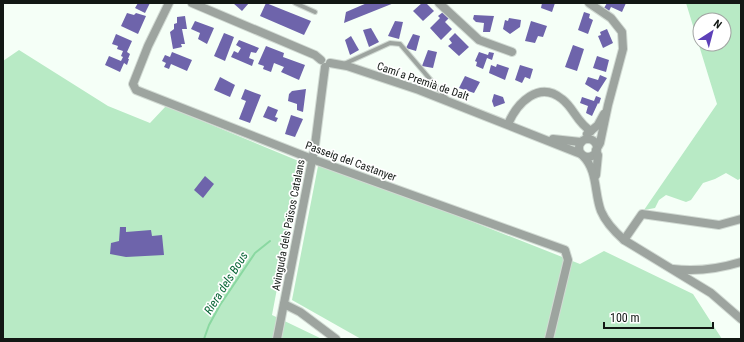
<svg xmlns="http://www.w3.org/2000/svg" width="744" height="342" viewBox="0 0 744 342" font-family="'Roboto Condensed',sans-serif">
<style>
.green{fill:#b8eac5;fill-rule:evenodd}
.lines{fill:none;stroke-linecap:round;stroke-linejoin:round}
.stream{stroke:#8ad8a1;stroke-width:2}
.building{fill:#6e64ab}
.lane-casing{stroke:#d1dad3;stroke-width:6}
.street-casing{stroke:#d1dad3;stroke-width:10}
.lane{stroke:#9da49f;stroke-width:4}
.street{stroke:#9da49f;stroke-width:8}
.labels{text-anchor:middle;stroke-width:3.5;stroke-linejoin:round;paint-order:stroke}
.street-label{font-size:11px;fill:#121814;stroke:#fff}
.water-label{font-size:12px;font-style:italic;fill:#086535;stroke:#fff}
</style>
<rect width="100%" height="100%" fill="#f5fff7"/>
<g class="green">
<path d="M686 3H741V178L738 180 726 173 715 179 703 183 691 200 686 202 666 195 659 200 655 208 644 210 717 104ZM700 20H724V44H700Z"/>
<polygon points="19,50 108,106 150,123 166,106 301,162 272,315 322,339 3,339 3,61"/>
<polygon points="319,161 580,264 604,251 693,294 722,339 361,339 292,300"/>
</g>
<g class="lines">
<polyline class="stream" points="204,339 209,325 220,305 255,253 270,241"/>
</g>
<g class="building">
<polygon points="138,3 150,3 145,13 135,8"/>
<polygon points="233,3 249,3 242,11"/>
<polygon points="266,3 311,21 304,35 260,16"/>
<polygon points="367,3 394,3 344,23 346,12"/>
<polygon points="422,3 426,3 434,11 423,21 413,11"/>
<polygon points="542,3 555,3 552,12 541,8"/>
<polygon points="607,3 626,3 622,12 611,7 609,11 604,8"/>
<polygon points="443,12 449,18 445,22 452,29 441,40 430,28 440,18 438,16"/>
<polygon points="584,12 590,14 589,18 593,20 588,34 578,30"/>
<polygon points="127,13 134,15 136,13 146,16 138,34 121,26"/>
<polygon points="474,15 494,16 490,32 483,32 484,23 476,22 473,19"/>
<polygon points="185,16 187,29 182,29 185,44 181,44 182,47 173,49 170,32 174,29 174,24 177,23 177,17"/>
<polygon points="509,18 521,20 520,27 510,34 503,29 505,20 508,21"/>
<polygon points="195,21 214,28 207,44 198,39 200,33 191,29"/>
<polygon points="395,21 403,22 399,39 388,36"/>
<polygon points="531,21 547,26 543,37 538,36 535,43 525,41"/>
<polygon points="371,28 379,42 369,47 363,30"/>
<polygon points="607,29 613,43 603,48 598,36 601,35 600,32"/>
<polygon points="224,33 234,37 225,61 214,56"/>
<polygon points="455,33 469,47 459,56 448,46 452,43 449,39"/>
<polygon points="116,34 132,41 127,52 130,54 128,59 129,59 127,65 124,63 120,72 105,65 109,56 121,61 123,57 121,56 123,51 117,49 118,46 112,44"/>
<polygon points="413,34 420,36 416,51 406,48"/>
<polygon points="351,36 359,50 350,55 345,40"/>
<polygon points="239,40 259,48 256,53 251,52 249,58 254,60 252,66 231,57 234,51 238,53 241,48 236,45"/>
<polygon points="573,45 584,49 577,71 565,67"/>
<polygon points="266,46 284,53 283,57 305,65 299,80 281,72 284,67 274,63 271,72 263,69 264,66 258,64"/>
<polygon points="428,50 437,52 433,68 422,66"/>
<polygon points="172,52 192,60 187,71 171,64 169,69 164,67 166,63 162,61 165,55 170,57"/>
<polygon points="479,52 488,55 489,52 494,53 492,60 487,58 483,69 476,66 477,62 475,61"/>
<polygon points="597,56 609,60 606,72 593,68"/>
<polygon points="497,64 509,68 505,80 489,73 491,65 496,67"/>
<polygon points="520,65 533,69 530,79 525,77 522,83 515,80"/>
<polygon points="600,75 607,78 598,92 585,84 588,77 598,80"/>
<polygon points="465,76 480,82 474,93 459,88"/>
<polygon points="220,77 235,85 230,97 214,90"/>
<polygon points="245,89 261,95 250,123 239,119 246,101 241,99"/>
<polygon points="306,89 303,112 297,110 297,104 288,101 289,94 292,91"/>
<polygon points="494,94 503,97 505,103 494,107 492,101"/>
<polygon points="596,96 601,98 599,104 598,103 592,116 586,113 588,106 580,103 582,97 594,101"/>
<polygon points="268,106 278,110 275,117 278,118 276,122 263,117"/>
<polygon points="291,115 303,119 295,137 285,134"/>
<polygon points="205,176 214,184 203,198 194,190"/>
<polygon points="120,227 126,227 126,232 151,230 152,236 162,235 164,255 126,257 110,254 111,243 119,241"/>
</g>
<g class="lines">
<g class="lane-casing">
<g id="lane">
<polyline points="295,3 315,12"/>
<polyline points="344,64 390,43 400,44 447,99"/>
</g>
</g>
<g class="street-casing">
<g id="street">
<polyline points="169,3 148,46 133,84 136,90 312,159 565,250 568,260 549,339"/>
<polyline points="192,3 315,55 321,60"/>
<polyline points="439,3 479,40 512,52"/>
<polyline points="589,3 611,18 622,32 623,49 608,105 600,143 596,150"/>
<polyline points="330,63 347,66 419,90 581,154"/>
<path d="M508 124C517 103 539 80 562 99 574 108 577 123 591 131"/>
<polyline points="587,134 598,125 604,114"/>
<polyline points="553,139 581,142"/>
<circle cx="588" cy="148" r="9"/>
<polyline points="596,151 598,155 596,175"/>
<path d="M583 156C598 171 594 193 601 211 606 223 615 232 624 240L711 293 741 319"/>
<polyline points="624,240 642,214 719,225 741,219"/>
<path d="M673 269C697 272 718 269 741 262"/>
<polyline points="284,304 300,312 336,339"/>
<polyline points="277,339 315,145 325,67"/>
</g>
</g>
<use href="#lane" class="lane"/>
<use href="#street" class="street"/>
</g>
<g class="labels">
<g class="street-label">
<text transform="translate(423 81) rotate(19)" y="4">Camí a Premià de Dalt</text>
<text transform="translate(351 161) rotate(20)" y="4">Passeig del Castanyer</text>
<text transform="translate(288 225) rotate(-79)" y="4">Avinguda dels Països Catalans</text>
</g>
<g class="water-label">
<text transform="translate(226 283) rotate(-58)" y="4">Riera dels Bous</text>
</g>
</g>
<rect width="744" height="342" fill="none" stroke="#121814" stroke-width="8"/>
<g transform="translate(712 32) rotate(36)"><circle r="19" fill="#ffffff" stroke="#a0a3a1"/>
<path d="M0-3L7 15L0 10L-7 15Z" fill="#5d40b8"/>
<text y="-6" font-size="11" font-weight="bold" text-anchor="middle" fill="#121814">N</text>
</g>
<path d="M604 322v6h109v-6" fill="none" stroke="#121814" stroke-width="2"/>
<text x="610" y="322" font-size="12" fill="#121814" stroke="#ffffff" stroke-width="3" paint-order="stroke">100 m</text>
</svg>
